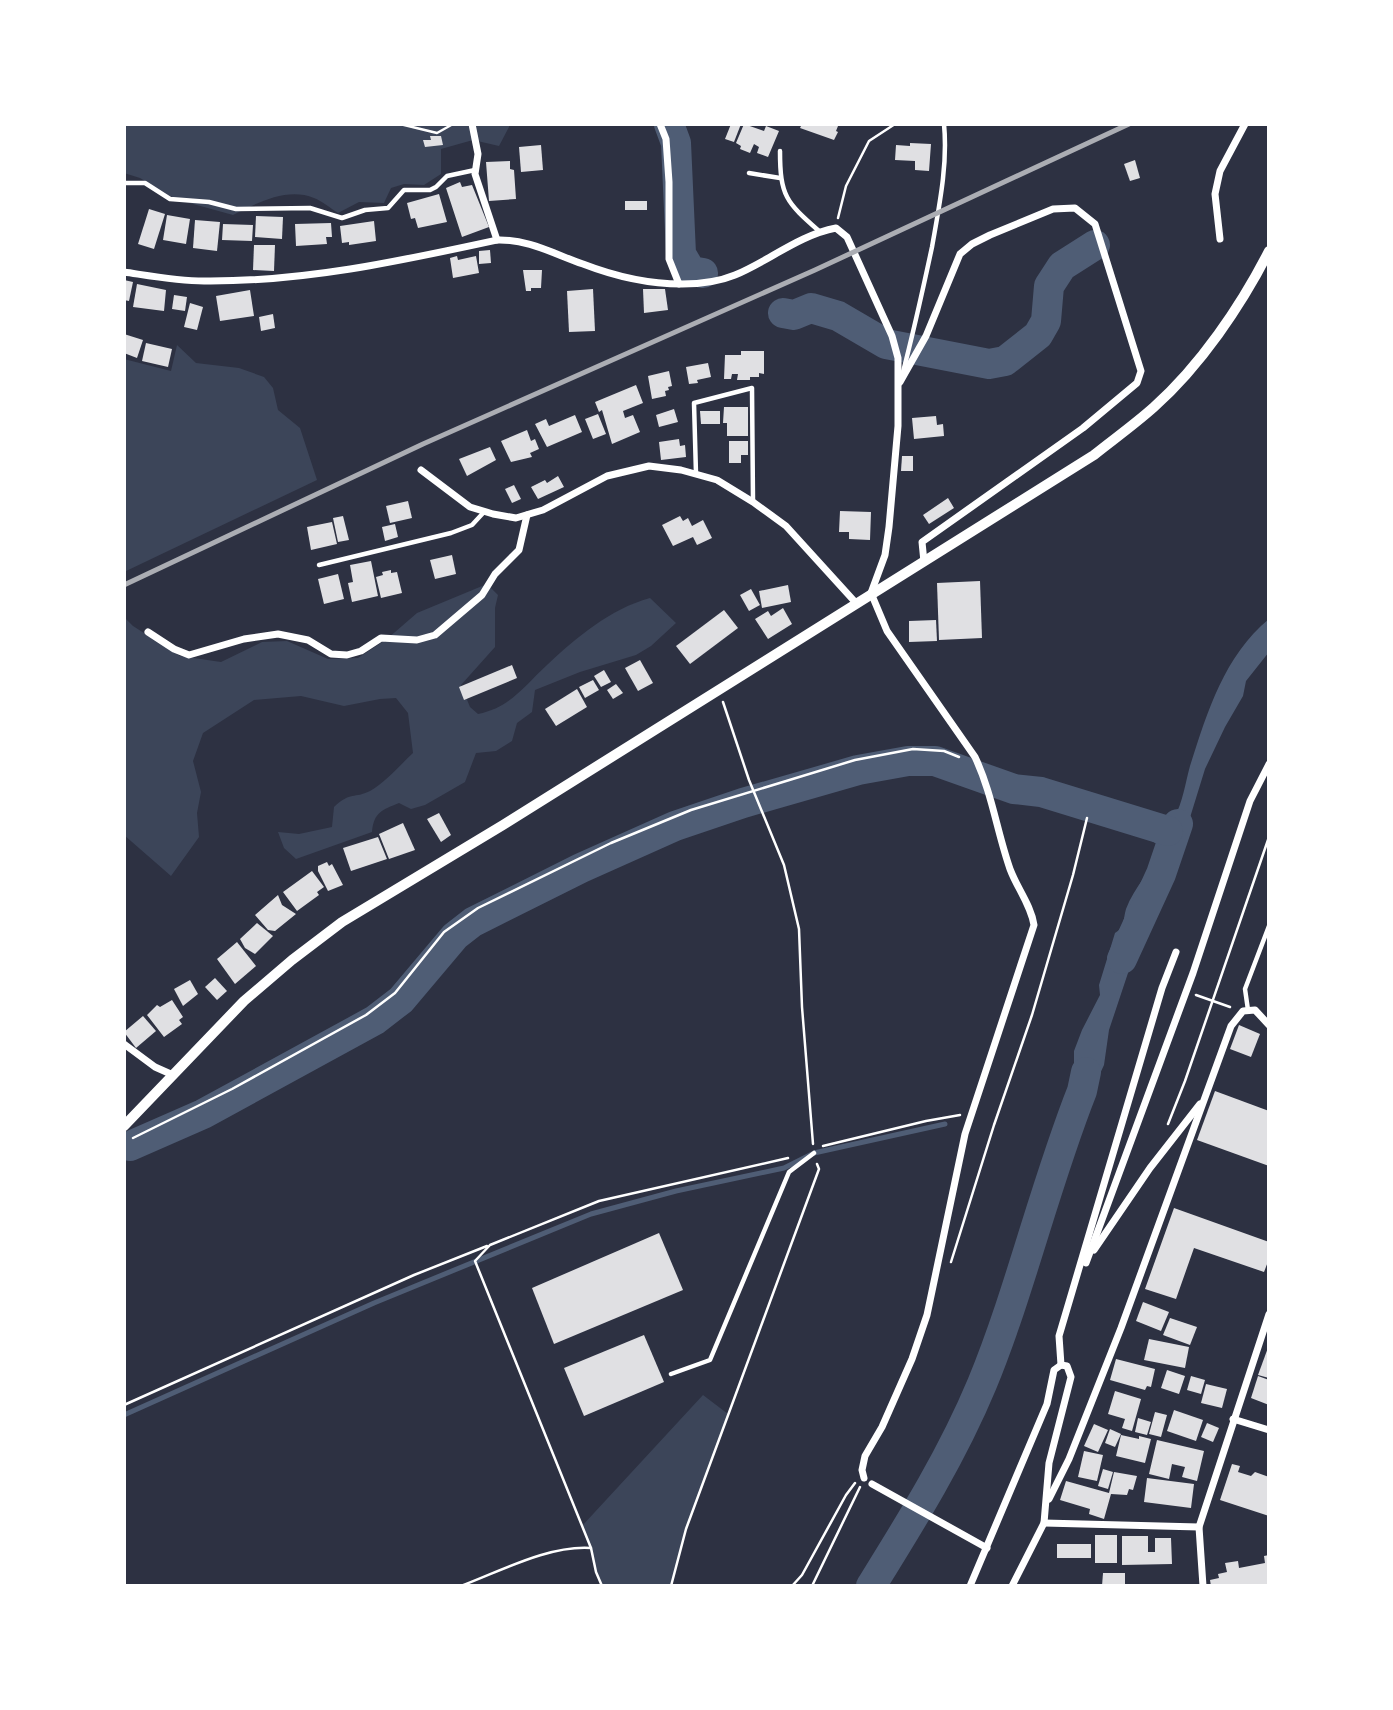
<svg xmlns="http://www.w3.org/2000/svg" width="1393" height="1710" viewBox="0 0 1393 1710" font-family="Barlow,sans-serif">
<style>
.green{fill:#3c4559}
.water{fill:#4f5d75}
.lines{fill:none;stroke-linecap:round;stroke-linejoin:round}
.stream{stroke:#4f5d75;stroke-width:5}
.river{stroke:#4f5d75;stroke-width:30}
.building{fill:#e0e0e3}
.path{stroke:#fff;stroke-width:2.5}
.service{stroke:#fff;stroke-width:4.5}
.minor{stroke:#fff;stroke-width:7}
.tertiary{stroke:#fff;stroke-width:10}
.rail{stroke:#abadb3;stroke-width:5}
</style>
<rect width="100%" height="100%" fill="#2d3142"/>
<g class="green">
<path d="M124 124H509V127L499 146 473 140 441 149V174L424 185 404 184 391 188 384 203 359 202 338 213C330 208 322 201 314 198 287 187 257 203 233 215L175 199 140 178 124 173Z"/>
<polygon points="177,345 196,363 239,368 264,377 273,388 278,410 300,428 317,480 124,572 124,359 171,371"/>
<path d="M487 584 498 595 495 608V647L461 685 470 707 478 714C510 708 524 686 547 665 577 637 610 609 650 598L676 623 651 646 636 655 580 672 535 690 532 712 517 723 512 741 496 751 476 753 465 782 425 805 411 809 399 803C382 810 374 812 372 832L296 859 284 848 278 832 299 834 332 827 334 807C351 791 354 799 370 791 386 782 400 765 413 753L408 713 396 698 380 699 344 706 301 696 254 700 203 733 193 761 201 792 197 813 199 837 171 876 124 835V617L133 626 180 656 221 662 262 642 287 641 328 659 358 658 387 639 417 613Z"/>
<polygon points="703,1395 728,1414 686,1529 671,1586 602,1586 582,1526"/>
</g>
<path class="water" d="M1269 619V652L1246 681 1243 696 1225 727 1205 769 1188 824 1151 886 1136 904 1135 914 1144 942 1140 952H1135L1109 1030 1104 1065 1080 1117 1077 1115 1070 1100 1074 1082V1051L1082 1030 1100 995 1099 985 1115 933C1125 927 1123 919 1126 909 1134 887 1153 869 1162 847L1128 827 1133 812 1174 818C1183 802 1185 784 1190 766 1207 713 1224 656 1269 619Z"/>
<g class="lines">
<polyline class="stream" points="124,1415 374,1303 591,1214 676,1191 784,1168 814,1153 945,1124"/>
<g class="river">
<polyline points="669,124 676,143 681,254 691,271 703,273"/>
<polyline points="783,313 794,315 811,308 838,316 886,344 989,364 1005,361 1038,335 1046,321 1049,286 1062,266 1095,245"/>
<polyline points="1122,959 1161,874 1178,824"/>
<polyline points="130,1146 203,1114 375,1020 401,1000 455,936 473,922 581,868 675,826 743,803 858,770 908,761 935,761 1014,789 1041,792 1168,831"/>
<path d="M871 1586C912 1520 952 1456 982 1384 1021 1289 1044 1187 1082 1091L1086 1072"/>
</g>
</g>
<g class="building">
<polygon points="731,124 741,124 734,142 725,139"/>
<polygon points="744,124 764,131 766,126 779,131 768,157 757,153 759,147 754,144 750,153 740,149 741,146 736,143"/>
<polygon points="802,124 835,124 838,126 836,131 838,132 834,140 800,128"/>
<polygon points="430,136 441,136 443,145 425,147 423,140 431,140"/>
<polygon points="910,143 931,144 929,171 915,170 915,161 895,160 896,145 910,146"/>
<polygon points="541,145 543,170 521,172 519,147"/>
<polygon points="1135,160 1140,178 1130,181 1124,164"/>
<polygon points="510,161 510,169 514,170 516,199 489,201 486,162"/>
<polygon points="460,182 462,187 472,185 489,227 462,237 446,188"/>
<polygon points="439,194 447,222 418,228 415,218 411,219 407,203"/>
<rect x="625" y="201" width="22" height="9"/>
<polygon points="149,209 165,214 154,249 138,244"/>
<polygon points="167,215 190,219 186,244 163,240"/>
<polygon points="256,216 283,217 282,239 255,237"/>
<polygon points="195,220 220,222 217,251 193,248"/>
<polygon points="374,221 376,241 349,245 349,242 342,243 340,226"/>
<polygon points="331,223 332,237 326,237 327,244 296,246 295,224"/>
<polygon points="223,224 253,225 252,241 222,240"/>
<polygon points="254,245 275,245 274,271 253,270"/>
<polygon points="490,250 491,263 479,264 479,251"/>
<polygon points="457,256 458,260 476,256 479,273 453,278 450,258"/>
<polygon points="523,270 542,270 541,288 531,288 531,291 526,291"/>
<polygon points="124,280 133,282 129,301 124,300"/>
<polygon points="137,284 166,290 164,311 133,307"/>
<polygon points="593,289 595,331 569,332 567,291"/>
<polygon points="643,289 665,289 668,310 644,313"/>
<polygon points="250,290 254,316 220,321 216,296"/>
<polygon points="174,295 187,297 185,311 172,309"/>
<polygon points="190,303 203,307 197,330 184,327"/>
<polygon points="273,314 275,328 261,331 259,317"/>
<polygon points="124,334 143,340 137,358 124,353"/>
<polygon points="146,343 172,349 168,367 142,361"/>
<polygon points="741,351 764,351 764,374 759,373 759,377 750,377 750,380 737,380 738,374 732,374 731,379 724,379 725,355 741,355"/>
<polygon points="708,363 711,377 697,380 698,383 689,384 686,367"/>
<polygon points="669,371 672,386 668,387 669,390 665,391 666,396 652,399 648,376"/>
<polygon points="636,385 643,403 623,411 625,418 633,415 640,432 612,444 602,410 599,412 595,402"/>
<polygon points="724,407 748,407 748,436 727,436 727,423 723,423"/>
<polygon points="674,409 678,422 659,427 656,415"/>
<polygon points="700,411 720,411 720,424 701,424"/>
<polygon points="598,414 606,434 593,439 585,419"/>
<polygon points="575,415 582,432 547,447 535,424 546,419 549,426"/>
<polygon points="936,416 937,425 943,424 944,436 914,439 912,418"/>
<polygon points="527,430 531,441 535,439 539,449 530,453 532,457 511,462 501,441"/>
<polygon points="679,439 680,446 685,445 686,457 661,460 659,442"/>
<polygon points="729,441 748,441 748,455 741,455 741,463 729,463"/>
<polygon points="490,447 496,460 467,476 459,459"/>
<polygon points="902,456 913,456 913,471 901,471"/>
<polygon points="558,476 564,487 538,499 531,487 545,480 547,483"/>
<polygon points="514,485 521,499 512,503 505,489"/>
<polygon points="948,498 954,508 929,524 923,515"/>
<polygon points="408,501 412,518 390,523 386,506"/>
<polygon points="840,511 871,512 870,540 849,539 849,532 839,532"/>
<polygon points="343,516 349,540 338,542 333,518"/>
<polygon points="680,516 683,521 688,518 692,526 703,520 712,538 697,545 693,537 673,546 662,525"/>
<polygon points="332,522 337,544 311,550 307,527"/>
<polygon points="395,524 398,537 385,541 382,527"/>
<polygon points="452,555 456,574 435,579 430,560"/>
<polygon points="371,561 378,596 352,602 348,583 353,582 350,565"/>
<polygon points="391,570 391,573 397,572 402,593 381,598 376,577 383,575 382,572"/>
<polygon points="338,574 344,599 324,604 318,579"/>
<polygon points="980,581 982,638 939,640 937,583"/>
<polygon points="788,585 791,602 762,608 759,591"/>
<polygon points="751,589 760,605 749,611 740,595"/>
<polygon points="783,608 792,624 768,639 755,619 768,611 771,616"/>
<polygon points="724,610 738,628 690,664 676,646"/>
<polygon points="936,620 937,641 909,642 909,621"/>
<polygon points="640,660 653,683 638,691 625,668"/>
<polygon points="512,665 517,678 464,700 459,687"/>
<polygon points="604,670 611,682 601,687 594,676"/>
<polygon points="593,680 599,690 585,698 579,687"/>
<polygon points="616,684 623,693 613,699 607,690"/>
<polygon points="577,689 587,707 556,726 545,709"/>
<polygon points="439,813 451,835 441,842 427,819"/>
<polygon points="403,823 415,850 389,859 379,834"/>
<polygon points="378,837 387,859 351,871 343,848"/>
<polygon points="327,862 329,866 332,864 343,885 328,891 318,871 318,866"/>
<polygon points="312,871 324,887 317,892 319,895 297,911 283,892"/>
<polygon points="278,895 282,905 296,914 275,931 268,930 255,915"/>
<polygon points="257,923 273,936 255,954 245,948 240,939"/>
<polygon points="237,942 256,966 235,984 217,959"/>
<polygon points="215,978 227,991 217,1000 205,987"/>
<polygon points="190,980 198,994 183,1006 174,989"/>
<polygon points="172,1000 183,1017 179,1020 182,1024 164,1037 147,1015 157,1005 160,1007"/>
<polygon points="143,1016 156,1031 136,1048 124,1032"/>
<polygon points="1239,1025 1260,1034 1251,1057 1230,1049"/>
<polygon points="1215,1091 1269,1111 1269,1166 1197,1140"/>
<polygon points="1174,1208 1269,1242 1269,1259 1264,1272 1194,1248 1176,1299 1145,1289"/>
<polygon points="659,1233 683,1290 554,1344 532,1288"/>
<polygon points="1143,1302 1169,1312 1161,1331 1136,1321"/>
<polygon points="1170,1318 1197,1327 1190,1345 1163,1335"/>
<polygon points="644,1335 664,1382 584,1416 564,1368"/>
<polygon points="1149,1339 1189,1347 1185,1368 1144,1360"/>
<polygon points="1269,1345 1269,1378 1258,1375"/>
<polygon points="1116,1359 1155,1369 1151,1387 1147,1386 1145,1390 1110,1380"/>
<polygon points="1167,1370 1185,1376 1179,1394 1161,1388"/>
<polygon points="1191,1376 1205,1380 1201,1394 1187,1390"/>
<polygon points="1258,1376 1269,1380 1269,1405 1251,1398"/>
<polygon points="1206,1384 1227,1389 1222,1408 1201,1403"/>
<polygon points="1115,1391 1141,1399 1132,1431 1122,1428 1125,1419 1108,1414"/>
<polygon points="1174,1410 1203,1420 1196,1441 1167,1431"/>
<polygon points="1155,1412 1167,1415 1161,1437 1149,1434"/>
<polygon points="1138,1418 1151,1422 1147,1435 1135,1432"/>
<polygon points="1207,1423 1219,1428 1213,1442 1201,1437"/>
<polygon points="1094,1424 1108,1430 1098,1452 1084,1446"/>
<polygon points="1110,1429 1121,1434 1115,1447 1105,1443"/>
<polygon points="1121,1435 1139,1439 1139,1436 1151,1439 1145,1463 1116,1456"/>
<polygon points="1157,1440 1204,1451 1197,1481 1182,1477 1185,1467 1172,1464 1169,1479 1149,1474"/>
<polygon points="1084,1451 1103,1455 1097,1481 1078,1477"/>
<polygon points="1232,1464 1240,1466 1238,1472 1251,1476 1255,1472 1269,1477 1269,1516 1220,1500"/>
<polygon points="1103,1469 1113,1472 1108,1489 1098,1486"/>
<polygon points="1114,1472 1137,1476 1133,1490 1129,1489 1127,1495 1111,1494 1104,1519 1089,1514 1090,1509 1060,1500 1066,1481 1109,1493"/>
<polygon points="1147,1478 1194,1484 1191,1508 1144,1502"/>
<rect x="1095" y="1535" width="22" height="28"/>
<polygon points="1122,1536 1148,1536 1148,1552 1155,1552 1155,1538 1171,1538 1172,1564 1122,1565"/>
<rect x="1057" y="1544" width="34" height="14"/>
<polygon points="1269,1555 1269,1586 1211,1586 1210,1580 1219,1578 1218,1574 1227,1572 1225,1563 1238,1561 1239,1568 1265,1563 1264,1556"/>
<polygon points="1103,1573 1125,1573 1125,1586 1102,1586"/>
</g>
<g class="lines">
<g class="path">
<polyline points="400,124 437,133 453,124"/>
<polyline points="838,218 846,186 869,141 895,124"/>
<polyline points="723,702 749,780 784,865 799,929 802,1007 813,1144"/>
<polyline points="1196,995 1230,1007"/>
<polyline points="1168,1124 1185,1081 1269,837"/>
<polyline points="133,1138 232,1089 366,1015 395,993 444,932 478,908 611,843 691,810 855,760 913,749 944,751 959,757"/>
<polyline points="823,1146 926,1121 960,1115"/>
<polyline points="951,1262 994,1125 1032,1015 1073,875 1087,818"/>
<polyline points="124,1405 414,1275 487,1246"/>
<path d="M461 1586C501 1571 549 1545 591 1548"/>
<polyline points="602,1586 596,1572 591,1548 475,1261 490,1245 599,1201 788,1158"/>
<polyline points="671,1586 686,1529 819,1169 817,1164"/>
<polyline points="792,1586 802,1575 846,1495 855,1483"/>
<polyline points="812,1586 860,1487"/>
</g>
<g class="service">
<path d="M780 151C780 196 786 202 819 231"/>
<polyline points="749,173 780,178"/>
<polyline points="124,183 145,183 170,199 209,202 236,209 310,208 342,218 365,210 388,208 404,190 430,190 436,187 447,176 475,170"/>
<path d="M903 372C914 330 923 289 932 247 939 207 948 165 944 124"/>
<polyline points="696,474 694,403 752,388 753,501"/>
<polyline points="319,565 451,533 472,525 484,512"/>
<polyline points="1248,1010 1245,989 1269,926"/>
<polyline points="671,1374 710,1360 789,1172 814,1153"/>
</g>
<g class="minor">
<polyline points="472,124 478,154 475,174 497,240"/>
<polyline points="660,124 666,139 669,182 669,259 679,284"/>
<polyline points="1220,239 1215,194 1220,171 1245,124"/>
<path d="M124 272C151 276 178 281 204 281 304 282 400 261 497 240 528 239 554 254 583 264 614 276 649 284 682 284 700 284 718 282 735 275 769 261 799 235 836 228L847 237 892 336 898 358V426L889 527 885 555 871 593 887 631 975 757C992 793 997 832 1010 869 1017 888 1031 905 1034 925L965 1134 927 1315 912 1359 882 1427 865 1456 862 1470 864 1478"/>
<polyline points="900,382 926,336 960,254 972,244 990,235 1053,209 1075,208 1095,224 1141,371 1137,383 1083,428 922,542 924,562"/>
<polyline points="421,470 470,507 493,514 516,518 543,510 607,476 649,466 681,470 717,480 753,502 786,526 856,603"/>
<polyline points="148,632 174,649 189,655 244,639 278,634 308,640 331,654 347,655 361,651 381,638 417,640 435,635 482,595 495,574 519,550 527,515"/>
<polyline points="124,1044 155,1067 173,1075"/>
<polyline points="1094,1250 1150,1168 1200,1104"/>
<polyline points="1086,1263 1193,973 1250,801 1269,764"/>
<polyline points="1233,1419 1269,1430"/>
<polyline points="872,1484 987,1548"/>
<polyline points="1049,1499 1069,1459 1121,1328 1231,1026 1243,1011 1255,1010 1269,1025"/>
<polyline points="1044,1523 1199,1527"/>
<polyline points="970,1586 1047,1404 1054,1370 1061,1365"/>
<polyline points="1012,1586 1044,1523 1049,1463 1071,1377 1067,1366 1061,1365 1059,1336 1162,988 1176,952"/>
<polyline points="1203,1586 1199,1527 1269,1314"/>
</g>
<path class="tertiary" d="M124 1126 244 1001 292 960 342 922 503 825 1094 455C1114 439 1135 424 1154 407 1200 366 1241 306 1269 251"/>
<polyline class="rail" points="124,585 423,444 815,270 1129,124"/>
</g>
<rect width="1393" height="1710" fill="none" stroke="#ffffff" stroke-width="252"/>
</svg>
